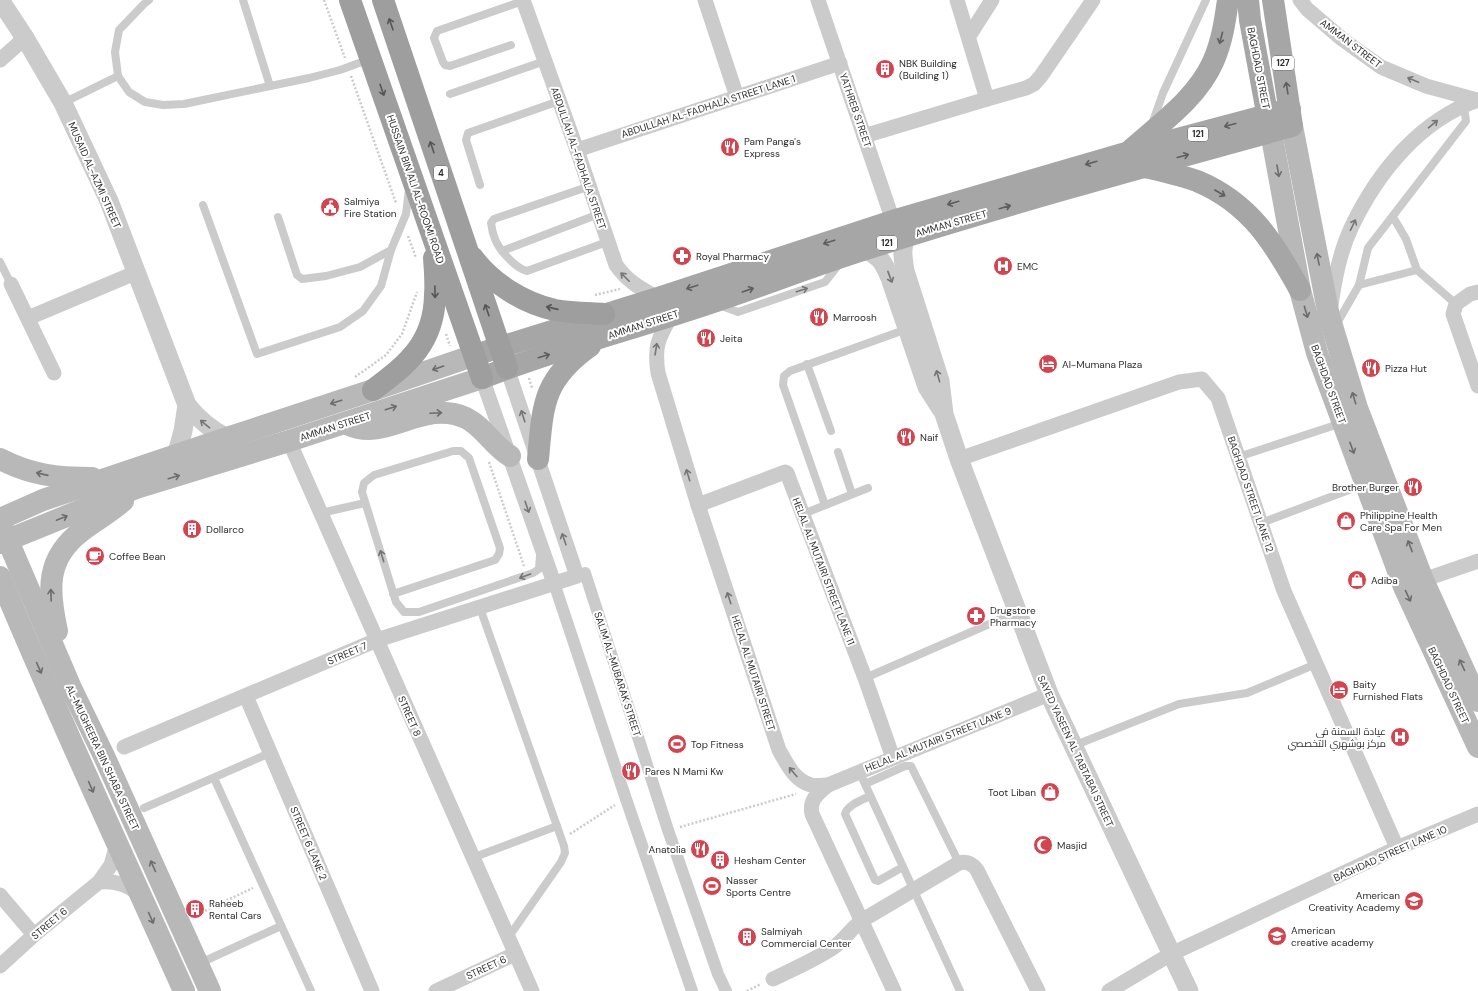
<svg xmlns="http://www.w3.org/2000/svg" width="1478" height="991" viewBox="0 0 1478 991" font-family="'DM Sans',Cairo,sans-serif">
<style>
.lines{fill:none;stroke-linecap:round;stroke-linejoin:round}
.path{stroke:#cbcbcb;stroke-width:2.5;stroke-dasharray:2 2;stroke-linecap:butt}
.service{stroke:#cbcbcb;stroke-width:8}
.pedestrian{stroke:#cbcbcb;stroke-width:12}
.minor{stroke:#cbcbcb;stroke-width:15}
.tertiary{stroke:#cbcbcb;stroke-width:19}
.secondary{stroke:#b8b8b8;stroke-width:22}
.primary{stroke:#a6a6a6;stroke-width:22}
.trunk{stroke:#9e9e9e;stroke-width:22}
.oneway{stroke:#555}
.oneway2{stroke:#5e5e5e}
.oneway3{stroke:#757575}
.oneway4{stroke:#6c6c6c}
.labels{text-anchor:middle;stroke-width:4;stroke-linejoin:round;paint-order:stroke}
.shield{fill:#fff;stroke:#6d6d6d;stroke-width:1}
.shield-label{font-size:9px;font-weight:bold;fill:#2e2e2e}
.street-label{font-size:10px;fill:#2e2e2e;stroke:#fff}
.poi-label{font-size:10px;fill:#2e2e2e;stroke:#fff;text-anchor:start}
</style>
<rect width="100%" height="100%" fill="#fff"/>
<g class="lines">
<g class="path">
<polyline points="324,0 345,58"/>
<polyline points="351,76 396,203"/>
<polyline points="408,236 416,258"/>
<polyline points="595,295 620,289"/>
<polyline points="446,334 450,346"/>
<polyline points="355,377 386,355 402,334 417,292"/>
<polyline points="529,378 532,388"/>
<polyline points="489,462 524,566"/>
<polyline points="680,827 796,794"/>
<polyline points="570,834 615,805"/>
<polyline points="194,916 253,888"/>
<polyline points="747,991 761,984"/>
</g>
<g class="service">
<polyline points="149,0 144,4 119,30 115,52 118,76 129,92 145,102 163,105 184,104 309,78 340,70 370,59"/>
<polyline points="243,0 270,86"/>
<polyline points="511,45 450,66 445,65 443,62 434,38 437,31 523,1"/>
<polyline points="450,94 545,61"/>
<polyline points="63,103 118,76"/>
<polyline points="1152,124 1163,93 1206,0"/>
<polyline points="480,185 466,140 468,133 559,101"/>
<path d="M590 186 494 219 491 223C492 227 492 232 494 236 497 248 515 268 527 271L607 242"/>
<polyline points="203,205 257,354 340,327 363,311 381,286 391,250"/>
<polyline points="278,217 297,275 302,279 326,276 360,267 391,250 406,214 409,189"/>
<polyline points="1393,217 1406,239 1417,270"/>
<polyline points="502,251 599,214"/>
<polyline points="0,262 11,284"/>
<polyline points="1359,285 1417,270 1456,304"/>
<polyline points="719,305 738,312 825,282 840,263"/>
<polyline points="1336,325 1359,285 1368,248 1466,121 1464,107"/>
<polyline points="807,364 831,431"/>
<polyline points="838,452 852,494"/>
<polyline points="1238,457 1342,423"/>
<polyline points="825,505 783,385 784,376 790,371 907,329"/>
<polyline points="321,513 365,503"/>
<polyline points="803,514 868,488"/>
<polyline points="1261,523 1365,484"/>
<polyline points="393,594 495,560 499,554 500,548 469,458 461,451 453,451 374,475 364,483 362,492 396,602 404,612 419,612 533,573 539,569 540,555"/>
<polyline points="480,608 564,846 565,853 561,862 508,938"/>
<polyline points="865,678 1017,612"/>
<polyline points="1073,746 1179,704 1247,693 1316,664"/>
<polyline points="859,771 960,991"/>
<polyline points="214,778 311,991"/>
<polyline points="865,784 905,766 911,766 959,863"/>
<path d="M870 796C862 800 847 805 845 814L875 880 878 881 903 867"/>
<polyline points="144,808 270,753"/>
<polyline points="472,858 557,826"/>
<polyline points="198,964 281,926"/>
</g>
<g class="pedestrian">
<polyline points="577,576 585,573 668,830 718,974 726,991"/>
<polyline points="554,583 626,799 692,991"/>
</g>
<g class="minor">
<path d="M523 0 577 150 616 265C628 282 640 288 658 298"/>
<polyline points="705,0 737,97"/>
<polyline points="818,0 893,221"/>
<polyline points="957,0 987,99"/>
<polyline points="1300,0 1307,9 1342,39 1381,67 1426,86 1477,100"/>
<polyline points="969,36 992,0"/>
<polyline points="0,60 25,38"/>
<polyline points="864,136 987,99 1026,88 1034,84 1041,76 1093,0"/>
<polyline points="577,150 840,63"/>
<polyline points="11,284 54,373"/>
<polyline points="1478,292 1470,294 1456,304 1453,314 1478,386"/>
<path d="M1331 305C1335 278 1340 251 1352 226 1378 172 1420 120 1478 100"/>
<path d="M671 316C658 339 654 346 658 373L698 505 779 750C787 764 794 780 811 785 816 786 823 785 828 785"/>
<polyline points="28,318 135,273"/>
<polyline points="482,378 554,583"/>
<polyline points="289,441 532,991"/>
<polyline points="959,459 1179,382 1202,379 1218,398 1284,591 1397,848"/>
<polyline points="698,505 785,472 787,473 865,678 893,758"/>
<polyline points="1423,580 1478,561"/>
<polyline points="246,696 372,991"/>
<polyline points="124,747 377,640 577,576 507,368"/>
<path d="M99 882C116 881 127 884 140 895"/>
<polyline points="0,895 34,935"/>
<polyline points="0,966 34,935 99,882 111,865 117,844"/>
<path d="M773 979C793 969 815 960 834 947 844 940 851 929 861 921L959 863C966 861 972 863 977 870L1038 991"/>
<polyline points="436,991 515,954"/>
<path d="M894 991 812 814C809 800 817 794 828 785L1049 694"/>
<polyline points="1109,991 1171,954 1397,848 1478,814"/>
</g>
<g class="tertiary">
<path d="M0 0 25 38 63 103 109 201 187 405C198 419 210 429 227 438"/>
<path d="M906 237C901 250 903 257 905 271L940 381 944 414 959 459 1049 694 1189 991"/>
<path d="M865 249C881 258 883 261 890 278L927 387 941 409"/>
<polyline points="176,456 183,431 187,405"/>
</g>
<g class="secondary">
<polyline points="1292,126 1329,316 1357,408 1423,580 1478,701"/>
<polyline points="1271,132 1300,290 1317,353 1404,587 1478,747"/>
<path d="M349 425C387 442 423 398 466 418 484 427 493 446 510 456"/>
<path d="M0 459C31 475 57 478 92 478"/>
<polyline points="0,519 43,500 227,438 373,390 475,355"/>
<polyline points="0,522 71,688 104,756 210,991"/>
<polyline points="0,543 136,488 289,441 482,378"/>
<path d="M0 577C58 717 122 853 184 991"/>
<path d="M57 631C48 590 45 558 83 530 96 520 111 512 123 501"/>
</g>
<g class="primary">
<polyline points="1248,0 1250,20 1270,129"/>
<path d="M1132 149C1161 123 1197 98 1213 62 1222 42 1225 21 1228 0"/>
<path d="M1145 167C1162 171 1180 175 1197 181 1250 203 1274 243 1300 290"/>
<polyline points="475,355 658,298 899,219 1129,152 1290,109"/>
<path d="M482 378C558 348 637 328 713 302 764 285 815 265 866 249 1007 204 1150 165 1292 126L1273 0"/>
<path d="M538 459C543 406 542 380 590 346"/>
</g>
<g class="trunk">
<polyline points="350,0 482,378"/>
<polyline points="383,0 507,368"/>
<path d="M473 258C492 283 523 303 555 310 571 313 588 313 604 314"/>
<path d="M373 390C408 364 434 343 435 295 436 283 435 271 434 258"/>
</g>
</g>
<defs><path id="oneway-shaft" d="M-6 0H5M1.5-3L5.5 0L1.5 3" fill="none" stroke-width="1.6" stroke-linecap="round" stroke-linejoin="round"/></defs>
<g class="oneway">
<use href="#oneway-shaft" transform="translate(391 24) rotate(-109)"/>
<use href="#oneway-shaft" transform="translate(382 90) rotate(71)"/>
<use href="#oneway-shaft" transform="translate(432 147) rotate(-109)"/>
<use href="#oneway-shaft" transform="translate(435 292) rotate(89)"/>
<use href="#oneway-shaft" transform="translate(552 308) rotate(-167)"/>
<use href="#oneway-shaft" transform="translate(487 310) rotate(-109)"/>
</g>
<g class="oneway2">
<use href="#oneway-shaft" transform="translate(1221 38) rotate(105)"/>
<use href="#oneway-shaft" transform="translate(1287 88) rotate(-99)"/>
<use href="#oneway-shaft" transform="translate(1230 125) rotate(165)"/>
<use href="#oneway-shaft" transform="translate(1183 156) rotate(-15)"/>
<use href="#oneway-shaft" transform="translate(1091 163) rotate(164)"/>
<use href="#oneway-shaft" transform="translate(1220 193) rotate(30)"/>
<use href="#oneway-shaft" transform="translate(953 203) rotate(164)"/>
<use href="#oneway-shaft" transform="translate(1005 207) rotate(-16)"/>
<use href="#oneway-shaft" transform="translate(829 242) rotate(162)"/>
<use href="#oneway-shaft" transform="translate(692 287) rotate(162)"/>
<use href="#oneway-shaft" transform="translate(748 290) rotate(-19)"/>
<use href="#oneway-shaft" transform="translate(544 356) rotate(-17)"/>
</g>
<g class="oneway3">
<use href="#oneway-shaft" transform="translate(1413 80) rotate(-157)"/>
<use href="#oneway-shaft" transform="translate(1433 124) rotate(-40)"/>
<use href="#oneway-shaft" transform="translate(1353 225) rotate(-64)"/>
<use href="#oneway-shaft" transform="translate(625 277) rotate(-135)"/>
<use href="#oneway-shaft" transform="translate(890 277) rotate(69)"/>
<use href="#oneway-shaft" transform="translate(802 290) rotate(-18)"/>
<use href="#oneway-shaft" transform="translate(656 349) rotate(-81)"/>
<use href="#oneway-shaft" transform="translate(938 376) rotate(-106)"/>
<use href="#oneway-shaft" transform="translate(523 416) rotate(-108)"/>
<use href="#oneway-shaft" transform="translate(205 424) rotate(-141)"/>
<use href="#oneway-shaft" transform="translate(688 475) rotate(-107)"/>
<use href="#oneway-shaft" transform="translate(527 507) rotate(71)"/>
<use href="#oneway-shaft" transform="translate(564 539) rotate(-109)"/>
<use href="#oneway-shaft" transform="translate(382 556) rotate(-107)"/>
<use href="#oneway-shaft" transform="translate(525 576) rotate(160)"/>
<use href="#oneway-shaft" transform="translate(729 598) rotate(-108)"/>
<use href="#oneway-shaft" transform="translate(793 772) rotate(-130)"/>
</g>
<g class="oneway4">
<use href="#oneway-shaft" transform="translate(1278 171) rotate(80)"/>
<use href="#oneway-shaft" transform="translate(1318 259) rotate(-101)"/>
<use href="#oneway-shaft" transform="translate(1306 312) rotate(74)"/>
<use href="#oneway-shaft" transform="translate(438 368) rotate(161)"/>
<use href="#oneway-shaft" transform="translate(1354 398) rotate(-107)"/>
<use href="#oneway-shaft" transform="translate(336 402) rotate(162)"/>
<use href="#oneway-shaft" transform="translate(391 408) rotate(-18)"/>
<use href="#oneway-shaft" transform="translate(436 413) rotate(-3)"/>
<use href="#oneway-shaft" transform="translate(1352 448) rotate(70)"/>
<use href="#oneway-shaft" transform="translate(42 474) rotate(-167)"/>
<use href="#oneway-shaft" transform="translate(174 477) rotate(-17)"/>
<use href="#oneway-shaft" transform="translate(62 518) rotate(-22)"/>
<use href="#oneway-shaft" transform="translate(1410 546) rotate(-111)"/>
<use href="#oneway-shaft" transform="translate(51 595) rotate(-92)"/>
<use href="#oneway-shaft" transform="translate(1408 596) rotate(65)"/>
<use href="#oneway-shaft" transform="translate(1462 665) rotate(-115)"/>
<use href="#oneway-shaft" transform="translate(39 668) rotate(66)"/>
<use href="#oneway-shaft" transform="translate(91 787) rotate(66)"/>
<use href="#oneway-shaft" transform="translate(153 866) rotate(-114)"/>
<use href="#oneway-shaft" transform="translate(151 918) rotate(66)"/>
</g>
<defs>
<g id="building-disc" transform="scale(1)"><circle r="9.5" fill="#d04550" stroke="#fff"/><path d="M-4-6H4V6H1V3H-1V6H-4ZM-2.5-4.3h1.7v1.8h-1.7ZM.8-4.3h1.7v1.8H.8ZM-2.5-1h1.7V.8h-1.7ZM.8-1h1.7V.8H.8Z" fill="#fff"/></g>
<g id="restaurant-disc" transform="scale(1)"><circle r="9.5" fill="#d04550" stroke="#fff"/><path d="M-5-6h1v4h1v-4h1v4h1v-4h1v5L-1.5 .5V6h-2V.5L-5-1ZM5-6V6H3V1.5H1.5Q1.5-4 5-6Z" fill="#fff"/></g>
<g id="civic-disc" transform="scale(1)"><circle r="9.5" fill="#d04550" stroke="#fff"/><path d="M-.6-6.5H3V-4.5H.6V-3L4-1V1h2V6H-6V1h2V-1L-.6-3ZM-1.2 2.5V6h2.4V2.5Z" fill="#fff"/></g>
<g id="pharmacy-disc" transform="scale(1)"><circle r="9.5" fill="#d04550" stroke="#fff"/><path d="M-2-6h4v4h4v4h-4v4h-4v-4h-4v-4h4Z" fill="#fff"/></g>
<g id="hospital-disc" transform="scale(1)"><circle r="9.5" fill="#d04550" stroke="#fff"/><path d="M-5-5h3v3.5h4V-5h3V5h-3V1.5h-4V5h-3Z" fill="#fff"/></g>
<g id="hotel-disc" transform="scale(1)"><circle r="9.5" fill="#d04550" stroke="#fff"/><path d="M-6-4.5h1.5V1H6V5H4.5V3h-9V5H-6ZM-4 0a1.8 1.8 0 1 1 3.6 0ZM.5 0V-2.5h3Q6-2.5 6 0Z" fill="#fff"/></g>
<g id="shop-disc" transform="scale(1)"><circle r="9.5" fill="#d04550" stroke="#fff"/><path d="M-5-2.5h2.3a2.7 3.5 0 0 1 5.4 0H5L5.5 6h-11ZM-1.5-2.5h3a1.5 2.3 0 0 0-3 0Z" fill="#fff"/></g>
<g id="cafe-disc" transform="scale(1)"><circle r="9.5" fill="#d04550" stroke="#fff"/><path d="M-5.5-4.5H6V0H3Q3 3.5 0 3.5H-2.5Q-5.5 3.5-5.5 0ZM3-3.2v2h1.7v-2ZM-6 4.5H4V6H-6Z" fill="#fff"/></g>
<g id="stadium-disc" transform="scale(1)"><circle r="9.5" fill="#d04550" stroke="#fff"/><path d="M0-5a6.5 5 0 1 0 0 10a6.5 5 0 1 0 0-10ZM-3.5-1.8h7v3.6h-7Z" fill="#fff"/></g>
<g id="mosque-disc" transform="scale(1)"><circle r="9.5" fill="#d04550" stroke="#fff"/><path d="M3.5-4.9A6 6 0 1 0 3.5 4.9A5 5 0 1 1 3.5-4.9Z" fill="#fff"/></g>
<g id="school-disc" transform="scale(1)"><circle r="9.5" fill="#d04550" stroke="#fff"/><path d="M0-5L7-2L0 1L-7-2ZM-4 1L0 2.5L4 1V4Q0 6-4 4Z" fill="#fff"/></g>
</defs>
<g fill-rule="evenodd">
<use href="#building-disc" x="885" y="69"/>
<use href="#restaurant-disc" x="730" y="147"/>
<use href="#civic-disc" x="330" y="207"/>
<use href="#pharmacy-disc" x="682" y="256"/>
<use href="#hospital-disc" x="1003" y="266"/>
<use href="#restaurant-disc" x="819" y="317"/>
<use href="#restaurant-disc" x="706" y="338"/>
<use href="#hotel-disc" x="1048" y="364"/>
<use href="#restaurant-disc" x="1371" y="368"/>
<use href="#restaurant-disc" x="906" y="437"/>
<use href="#restaurant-disc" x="1413" y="487"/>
<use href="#shop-disc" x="1346" y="521"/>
<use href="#building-disc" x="192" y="529"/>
<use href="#cafe-disc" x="95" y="556"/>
<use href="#shop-disc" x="1357" y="580"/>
<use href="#pharmacy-disc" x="976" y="616"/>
<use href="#hotel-disc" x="1339" y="690"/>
<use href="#hospital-disc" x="1400" y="737"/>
<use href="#stadium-disc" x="677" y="744"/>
<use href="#restaurant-disc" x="631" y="771"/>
<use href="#shop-disc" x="1050" y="792"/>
<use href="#mosque-disc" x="1043" y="845"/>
<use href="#restaurant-disc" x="700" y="849"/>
<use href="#building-disc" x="720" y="860"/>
<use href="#stadium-disc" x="712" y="886"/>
<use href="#school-disc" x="1414" y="901"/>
<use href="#building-disc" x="195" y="909"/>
<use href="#school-disc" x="1277" y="936"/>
<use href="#building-disc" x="747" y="937"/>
</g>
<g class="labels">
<g class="shield">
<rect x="1272" y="56" width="22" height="14" rx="3"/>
<rect x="1188" y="127" width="20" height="14" rx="3"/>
<rect x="434" y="166" width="14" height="14" rx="3"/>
<rect x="877" y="236" width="20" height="14" rx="3"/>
</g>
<g class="shield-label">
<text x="1283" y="66">127</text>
<text x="1198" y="137">121</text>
<text x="441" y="176">4</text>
<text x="887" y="246">121</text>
</g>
<g class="street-label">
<text transform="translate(1351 43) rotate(37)" y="4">AMMAN STREET</text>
<text transform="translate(1259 68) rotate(79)" y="4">BAGHDAD STREET</text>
<text transform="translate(708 106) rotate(-18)" y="4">ABDULLAH AL-FADHALA STREET LANE 1</text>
<text transform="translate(856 110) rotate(71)" y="4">YATHREB STREET</text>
<text transform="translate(579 158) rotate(71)" y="4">ABDULLAH AL-FADHALA STREET</text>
<text transform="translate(95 175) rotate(66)" y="4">MUSAID AL-AZMI STREET</text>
<text transform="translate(416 189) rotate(71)" y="4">HUSSAIN BIN ALI AL-ROOMI ROAD</text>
<text transform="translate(951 223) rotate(-16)" y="4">AMMAN STREET</text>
<text transform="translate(643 324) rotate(-18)" y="4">AMMAN STREET</text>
<text transform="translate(1329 384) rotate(70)" y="4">BAGHDAD STREET</text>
<text transform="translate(335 426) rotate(-18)" y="4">AMMAN STREET</text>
<text transform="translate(1251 494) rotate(71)" y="4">BAGHDAD STREET LANE 12</text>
<text transform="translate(824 571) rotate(69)" y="4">HELAL AL MUTAIRI STREET LANE 11</text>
<text transform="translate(347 653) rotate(-23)" y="4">STREET 7</text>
<text transform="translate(754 673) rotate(72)" y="4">HELAL AL MUTAIRI STREET</text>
<text transform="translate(618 674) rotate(72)" y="4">SALIM AL-MUBARAK STREET</text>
<text transform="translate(1449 685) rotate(65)" y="4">BAGHDAD STREET</text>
<text transform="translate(410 716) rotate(66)" y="4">STREET 8</text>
<text transform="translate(938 739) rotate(-22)" y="4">HELAL AL MUTAIRI STREET LANE 9</text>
<text transform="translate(1076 751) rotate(65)" y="4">SAYED YASEEN AL TABTABAI STREET</text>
<text transform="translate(103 757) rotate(65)" y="4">AL-MUGHEERA BIN SHABA STREET</text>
<text transform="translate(309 843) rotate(67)" y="4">STREET 6 LANE 2</text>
<text transform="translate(1390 853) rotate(-24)" y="4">BAGHDAD STREET LANE 10</text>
<text transform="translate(49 923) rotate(-40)" y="4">STREET 6</text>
<text transform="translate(486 967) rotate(-25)" y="4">STREET 6</text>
</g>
<g class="poi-label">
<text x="899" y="67">NBK Building<tspan x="899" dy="12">(Building 1)</tspan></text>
<text x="744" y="145">Pam Panga's<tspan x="744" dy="12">Express</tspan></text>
<text x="344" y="205">Salmiya<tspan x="344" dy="12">Fire Station</tspan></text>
<text x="696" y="260">Royal Pharmacy</text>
<text x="1017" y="270">EMC</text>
<text x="833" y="321">Marroosh</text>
<text x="720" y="342">Jeita</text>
<text x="1062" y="368">Al-Mumana Plaza</text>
<text x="1385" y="372">Pizza Hut</text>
<text x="920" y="441">Naif</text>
<text x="1399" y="491" text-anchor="end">Brother Burger</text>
<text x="1360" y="519">Philippine Health<tspan x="1360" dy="12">Care Spa For Men</tspan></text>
<text x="206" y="533">Dollarco</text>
<text x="109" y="560">Coffee Bean</text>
<text x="1371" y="584">Adiba</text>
<text x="990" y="614">Drugstore<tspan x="990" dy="12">Pharmacy</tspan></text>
<text x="1353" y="688">Baity<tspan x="1353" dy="12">Furnished Flats</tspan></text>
<text x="1386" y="735" text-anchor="end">عيادة السمنة في<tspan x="1386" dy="12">مركز بوشهري التخصصي</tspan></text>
<text x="691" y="748">Top Fitness</text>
<text x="645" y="775">Pares N Mami Kw</text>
<text x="1036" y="796" text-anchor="end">Toot Liban</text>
<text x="1057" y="849">Masjid</text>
<text x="686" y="853" text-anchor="end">Anatolia</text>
<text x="734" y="864">Hesham Center</text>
<text x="726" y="884">Nasser<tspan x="726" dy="12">Sports Centre</tspan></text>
<text x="1400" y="899" text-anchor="end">American<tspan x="1400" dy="12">Creativity Academy</tspan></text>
<text x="209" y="907">Raheeb<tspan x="209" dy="12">Rental Cars</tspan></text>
<text x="1291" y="934">American<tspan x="1291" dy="12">creative academy</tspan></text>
<text x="761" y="935">Salmiyah<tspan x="761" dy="12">Commercial Center</tspan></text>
</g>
</g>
</svg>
